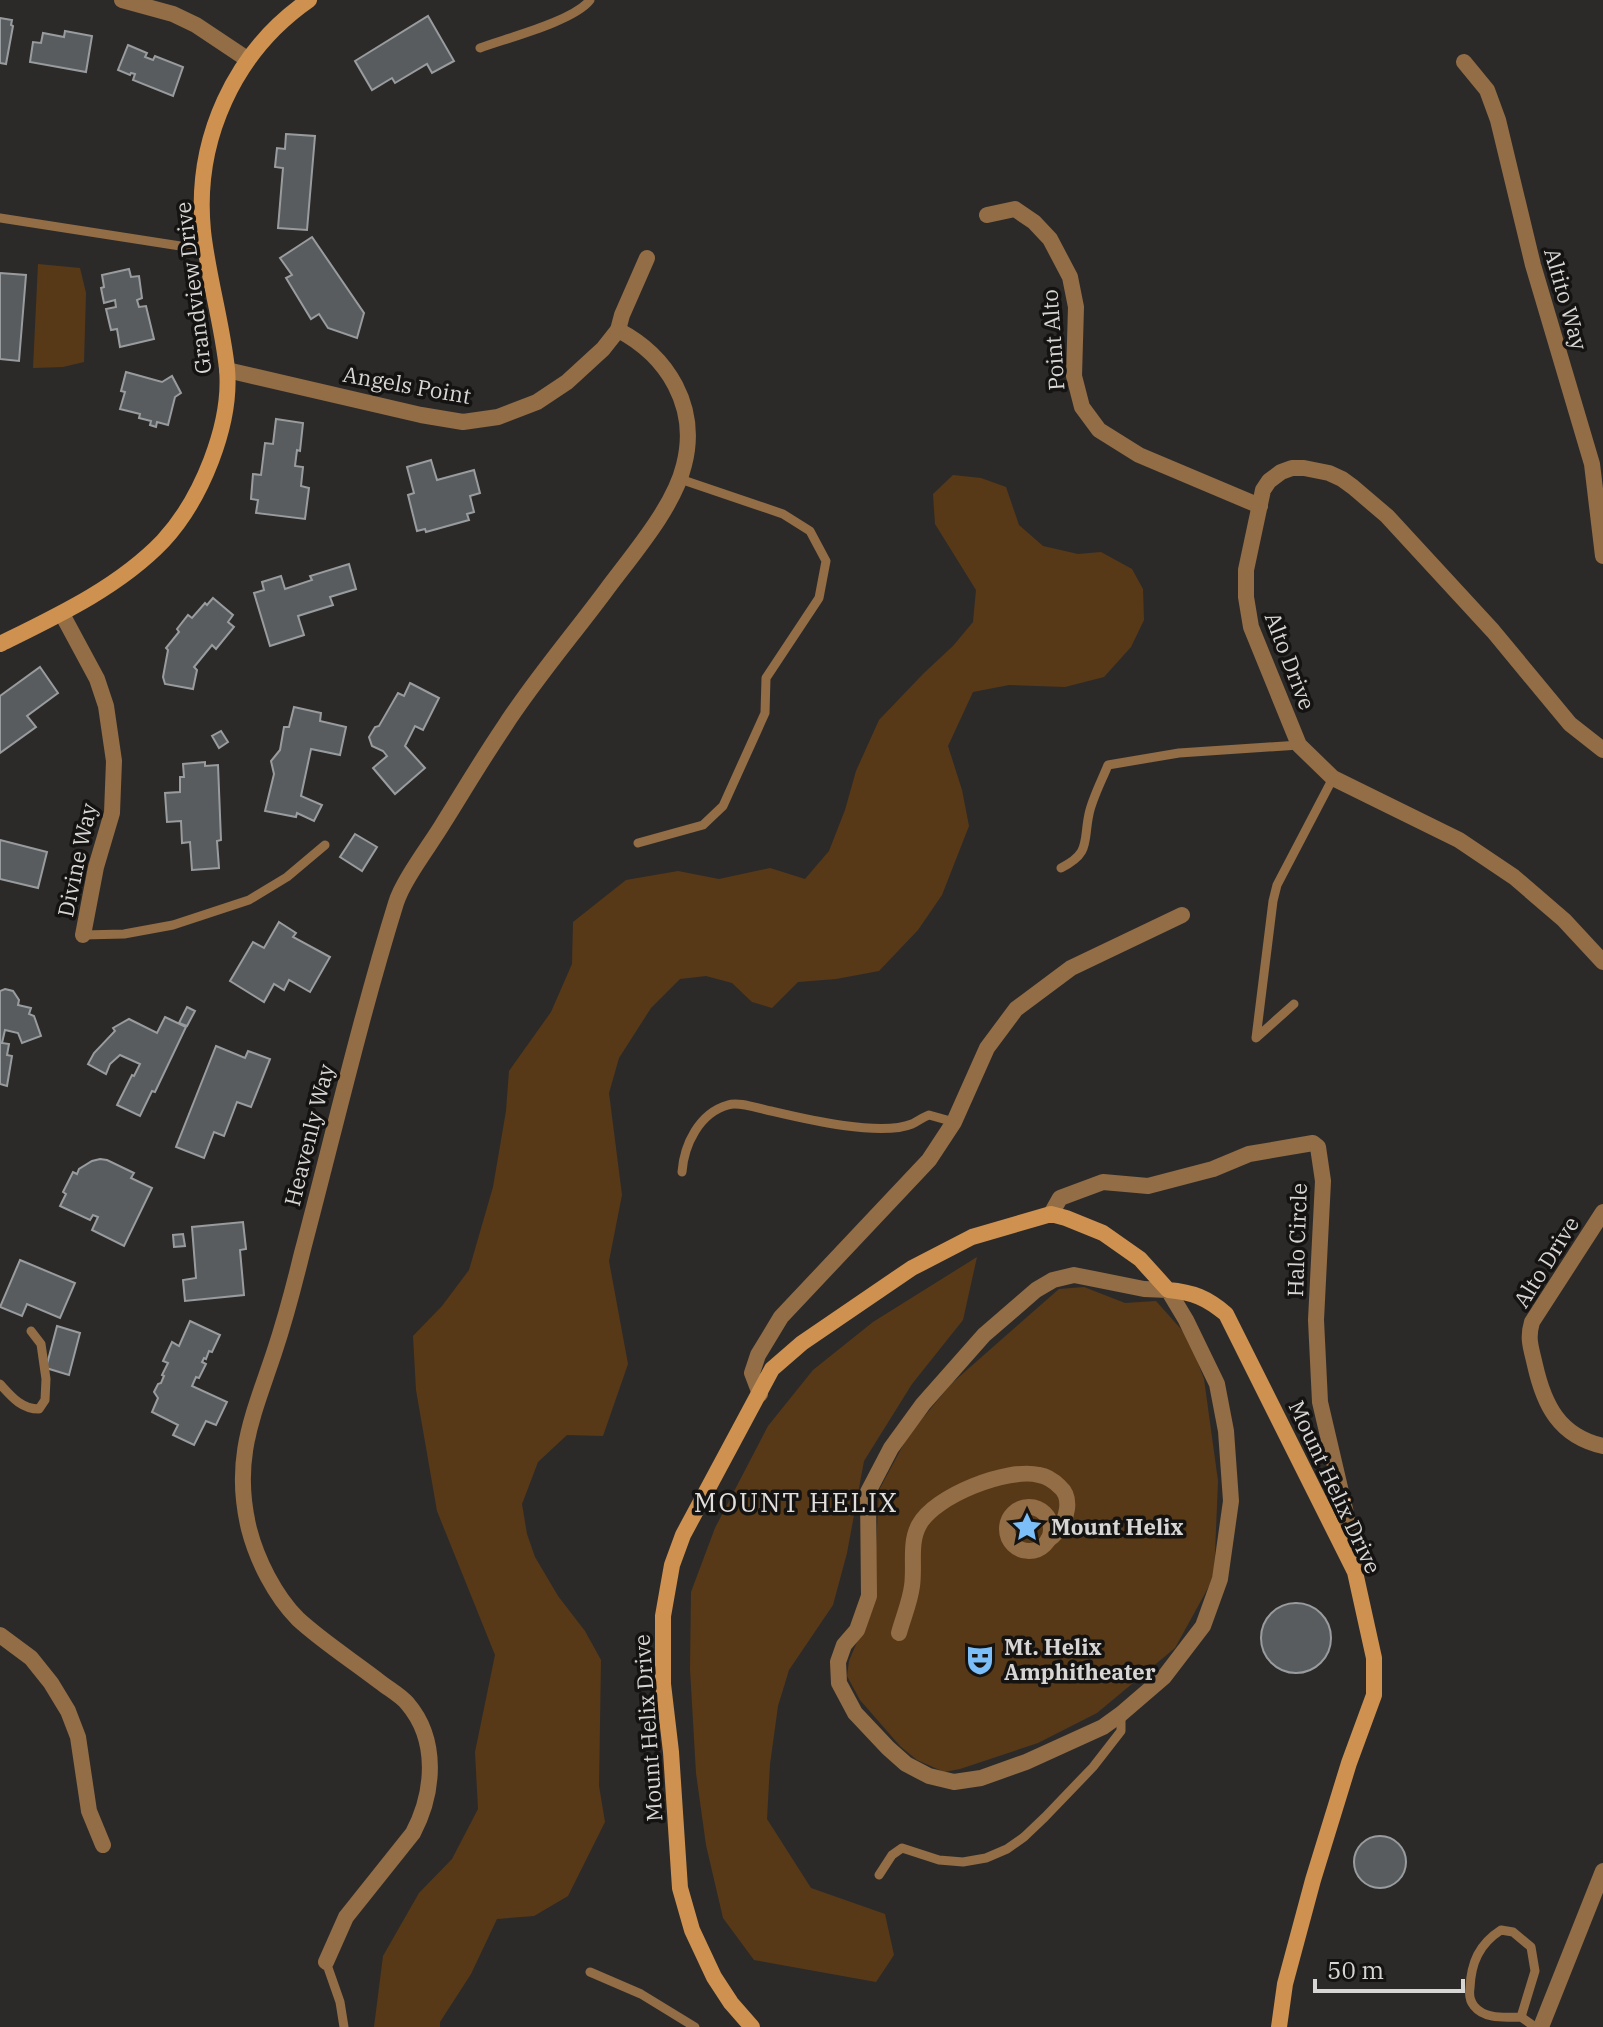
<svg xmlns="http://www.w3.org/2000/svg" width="1603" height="2027" viewBox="0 0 1603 2027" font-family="'IBM Plex Serif',serif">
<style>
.green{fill:#573918}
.building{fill:#595c5e;stroke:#999c9e;stroke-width:2}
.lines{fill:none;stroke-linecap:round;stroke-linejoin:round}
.lane{stroke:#936d45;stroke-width:9}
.street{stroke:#936d45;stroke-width:16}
.secondary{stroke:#ce914f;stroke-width:16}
.labels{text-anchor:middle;stroke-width:7;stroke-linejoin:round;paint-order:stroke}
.street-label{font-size:22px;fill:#d7d6d5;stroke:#141312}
.poi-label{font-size:22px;font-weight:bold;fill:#d7d6d5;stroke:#141312;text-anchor:start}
.quarter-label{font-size:26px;letter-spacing:2px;fill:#e1dedc;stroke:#141312}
</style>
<rect width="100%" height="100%" fill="#2c2a29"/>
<g class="green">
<polygon points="38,264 80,268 86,293 84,362 63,367 33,368"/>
<polygon points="953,475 981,478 1006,487 1019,525 1043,546 1078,554 1101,552 1132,569 1143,589 1144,620 1131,647 1104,677 1065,687 1009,685 973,692 948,746 962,790 969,826 942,895 918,930 879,971 836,979 798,982 772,1008 752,1002 732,983 706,976 680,979 651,1008 619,1058 609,1093 622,1195 609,1261 628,1364 603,1436 567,1435 538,1462 522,1504 527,1534 535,1557 558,1596 585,1631 601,1660 599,1786 605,1822 568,1896 534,1916 497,1919 471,1974 440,2022 440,2027 374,2027 383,1956 419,1893 452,1859 478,1809 475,1752 495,1655 437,1511 416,1390 413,1336 442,1306 469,1270 493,1187 506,1111 509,1071 551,1012 572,964 573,922 626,880 678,871 719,879 770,868 805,879 829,851 845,810 856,771 879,720 924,673 953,646 973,622 976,590 935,524 933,494"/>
<polygon points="977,1257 963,1320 912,1384 864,1461 847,1553 833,1605 789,1670 778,1706 770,1764 767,1819 811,1888 885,1914 894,1955 876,1982 754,1960 723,1918 706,1845 696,1773 690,1669 691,1592 715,1528 768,1426 813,1370 873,1322"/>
<polygon points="1084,1287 1125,1303 1156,1301 1188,1337 1204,1379 1218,1481 1214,1577 1175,1648 1097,1713 1038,1743 960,1769 944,1772 917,1760 900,1746 860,1700 847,1676 849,1661 873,1604 879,1490 908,1436 951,1384 1059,1289"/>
</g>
<g class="building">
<polygon points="428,16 454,61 432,73 427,64 395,83 392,78 372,90 355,61"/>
<polygon points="0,18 12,20 11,25 13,26 6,64 0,63"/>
<polygon points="65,31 92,36 86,72 30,62 33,42 41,43 43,33 64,37"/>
<polygon points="128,45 147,53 145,57 153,60 155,56 183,67 173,96 133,80 135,74 131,73 130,75 118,70"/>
<polygon points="286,134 315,136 307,230 278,228 283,168 275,167 277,148 285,149"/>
<polygon points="312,237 364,313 357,338 328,328 319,314 311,319 286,278 292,275 280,258"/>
<polygon points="129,269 131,277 139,276 142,298 137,300 139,307 146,306 154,339 120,347 117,329 111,330 106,309 116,307 115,300 104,303 101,288 104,287 102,275"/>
<polygon points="0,273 26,275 19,361 0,359"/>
<polygon points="126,372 162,382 172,376 181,393 175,397 168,425 157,422 156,427 150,425 151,421 139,418 140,414 120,409 125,392 121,391"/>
<polygon points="276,419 303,423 300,451 297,450 295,466 303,467 301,486 309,488 305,519 256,513 258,500 251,499 253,474 261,475 265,443 273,444"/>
<polygon points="431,460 437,480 474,470 480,493 470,496 474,512 467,514 469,520 426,532 425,529 417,531 408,495 414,493 407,467"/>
<polygon points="349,564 356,589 330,597 333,605 298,616 304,635 270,646 254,593 264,590 262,582 281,576 285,589 312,580 310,576"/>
<polygon points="213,598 233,615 228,622 234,627 216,649 212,645 194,667 197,670 193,689 165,684 163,677 168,650 166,648 179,632 177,629 188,615 192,618 205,603 207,605"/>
<polygon points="40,667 58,693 27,716 36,727 0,753 0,696"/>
<polygon points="410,683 439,698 423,730 415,726 405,746 425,768 395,794 373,768 387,756 383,751 372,746 369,737 375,727 379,726 398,693 404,696"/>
<polygon points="294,707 321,713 320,721 346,727 340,755 311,749 301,796 322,805 314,821 297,813 296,817 265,811 274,774 271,761 280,750 284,727 289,727"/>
<polygon points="221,731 228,742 219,748 212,736"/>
<polygon points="205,762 205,766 218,765 221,840 217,841 219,868 192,870 190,842 182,843 181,821 167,822 165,793 180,792 180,777 184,777 183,764"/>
<polygon points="355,834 377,847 362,871 340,857"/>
<polygon points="0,840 47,852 38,888 0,879"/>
<polygon points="279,922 296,933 293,937 330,957 310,992 289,980 284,990 274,984 264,1002 230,981 253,942 264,948"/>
<polygon points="5,989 13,991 19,1000 18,1005 31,1008 29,1014 34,1016 41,1036 22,1043 18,1033 5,1030 2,1043 9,1044 7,1055 12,1056 7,1086 0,1084 0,991"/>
<polygon points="187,1007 195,1011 187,1026 179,1023"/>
<polygon points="165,1017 186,1027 155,1092 152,1091 140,1116 117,1105 132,1075 134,1076 140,1064 120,1055 110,1064 106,1074 88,1064 94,1053 115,1031 113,1028 129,1019 157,1033"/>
<polygon points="216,1046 245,1058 248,1051 270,1059 251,1107 237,1102 224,1136 214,1132 204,1158 176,1147"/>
<polygon points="100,1159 107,1160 134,1173 131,1178 152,1188 124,1246 92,1230 98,1217 93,1215 90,1220 60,1206 66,1194 63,1192 73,1172 77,1174 79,1169 92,1161"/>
<polygon points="243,1222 246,1249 240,1250 244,1295 185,1301 183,1280 196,1278 192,1227"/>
<polygon points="183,1234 185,1246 174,1247 173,1235"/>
<polygon points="20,1260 75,1283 60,1318 27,1304 22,1316 0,1307"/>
<polygon points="190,1321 220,1335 212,1352 209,1351 206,1359 204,1358 202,1362 206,1364 199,1378 196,1377 192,1386 227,1402 216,1425 206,1421 194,1445 173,1435 178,1425 152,1412 158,1398 154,1392 158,1384 161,1383 164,1376 162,1375 168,1363 163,1361 172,1342 179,1346"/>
<polygon points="57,1326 80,1333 69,1375 46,1368"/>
<circle cx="1296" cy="1638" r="35"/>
<circle cx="1380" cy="1862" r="26"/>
</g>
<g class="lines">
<g class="lane">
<path d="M480 48C507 38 574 21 590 0"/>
<polyline points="0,218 206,250"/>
<polyline points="638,843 703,825 723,806 765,713 766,678 819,598 826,561 810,531 783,514 680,479"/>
<path d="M1061 868C1091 853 1083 842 1089 814 1092 799 1102 780 1108 765L1179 753 1299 745"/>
<polyline points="83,935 124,934 173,925 249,900 287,877 325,845"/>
<polyline points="1294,1004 1256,1038 1273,901 1277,885 1333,778"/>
<path d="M682 1172C684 1145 699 1113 728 1105 739 1101 759 1109 771 1111 805 1119 880 1137 912 1124 918 1121 923 1117 929 1115L954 1122"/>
<path d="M0 1384C11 1396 21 1409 39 1409L45 1400 46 1379 41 1344 31 1331"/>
<polyline points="879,1875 892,1855 902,1848 939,1860 963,1862 986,1858 1007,1849 1024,1837 1045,1817 1093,1767 1121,1731 1121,1714"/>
<polyline points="326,1962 340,2002 344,2027"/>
<polyline points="590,1972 641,1994 695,2027"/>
<path d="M1521 2017 1535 1971 1531 1947 1513 1932 1501 1930C1479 1944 1471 1963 1470 1988 1469 1994 1470 2001 1474 2006 1485 2020 1506 2017 1521 2017L1535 2027"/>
</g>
<g class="street">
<polyline points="122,0 173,14 196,25 247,59"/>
<polyline points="1464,62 1487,90 1498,120 1533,265 1592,464 1603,556"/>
<polyline points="987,215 1015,209 1034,222 1050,239 1070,277 1076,307 1074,376 1082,407 1099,430 1139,455 1260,506"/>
<polyline points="227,370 421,415 463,422 498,417 537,402 567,382 603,349 618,330 622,315 647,258"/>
<polyline points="62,614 97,679 106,706 114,761 112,813 96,867 83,935"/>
<polyline points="1603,750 1570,724 1493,631 1387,516 1353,487 1342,479 1329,473 1304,468 1292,468 1281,472 1269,481 1263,490 1246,570 1246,597 1251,627 1299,745 1333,778 1459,840 1514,877 1564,920 1603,962"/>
<path d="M1603 1212 1532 1322C1527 1339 1531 1347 1535 1365 1544 1405 1559 1436 1603 1446"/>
<polyline points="1051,1214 1060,1198 1103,1182 1148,1186 1213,1169 1249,1154 1313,1143 1318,1147 1323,1181 1316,1320 1320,1402 1352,1539 1354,1569"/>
<polygon points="1074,1275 1144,1289 1168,1290 1186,1320 1217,1384 1226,1431 1231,1501 1220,1579 1203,1626 1164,1677 1121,1714 1103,1727 1026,1762 981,1778 954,1782 929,1776 906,1764 888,1748 855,1713 839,1683 838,1662 844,1645 857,1630 869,1596 868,1492 891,1448 923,1404 984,1335 1036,1290 1053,1280"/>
<polyline points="760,1394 752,1373 758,1355 781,1317 929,1160 954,1122 987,1048 1016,1009 1071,968 1182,915"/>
<circle cx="1029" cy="1529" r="22"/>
<path d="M899 1633C903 1618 910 1602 912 1586 915 1566 909 1543 919 1525 934 1496 1008 1467 1039 1475 1047 1476 1055 1482 1060 1487 1067 1493 1068 1501 1067 1509 1065 1523 1059 1532 1048 1540"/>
<polyline points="0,1635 31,1658 51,1683 68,1711 78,1737 89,1811 103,1845"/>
<path d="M326 1962 346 1917 413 1833C434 1793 439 1740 407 1703 400 1695 389 1689 380 1682 353 1661 323 1642 298 1619 275 1596 257 1560 249 1529 232 1459 253 1416 274 1353 285 1320 294 1286 302 1253 333 1136 360 1019 396 903 403 880 431 844 444 822 464 790 483 758 504 727 535 679 573 635 607 589 633 554 674 507 684 465 699 407 668 356 618 330"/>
<polyline points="1541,2027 1603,1871"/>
</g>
<g class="secondary">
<path d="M0 644C57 616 119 587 163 541 201 500 232 425 227 369 222 322 208 277 203 231 194 140 234 52 309 0"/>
<path d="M752 2027 731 2003 714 1977 692 1930 680 1888 671 1752 663 1684V1616L672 1565 683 1535 772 1369 802 1343 912 1268 972 1237 1051 1214 1066 1218 1103 1233 1140 1259 1168 1290C1193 1292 1207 1298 1226 1314L1355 1572 1374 1658V1695L1349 1763 1313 1880 1285 1984 1279 2027"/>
</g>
</g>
<defs>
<g id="sight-bare" transform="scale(2.4)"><path d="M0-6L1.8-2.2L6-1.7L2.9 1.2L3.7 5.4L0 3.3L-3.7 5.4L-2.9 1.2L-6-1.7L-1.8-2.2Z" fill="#7bbef8" stroke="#141312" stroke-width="2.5" paint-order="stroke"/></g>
<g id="theatre-bare" transform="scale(2.4)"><path d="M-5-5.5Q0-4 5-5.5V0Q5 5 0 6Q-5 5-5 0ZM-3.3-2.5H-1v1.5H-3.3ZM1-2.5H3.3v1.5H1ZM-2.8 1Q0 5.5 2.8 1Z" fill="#7bbef8" stroke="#141312" stroke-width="2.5" paint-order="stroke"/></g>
</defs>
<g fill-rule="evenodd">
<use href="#sight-bare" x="1027" y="1527"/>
<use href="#theatre-bare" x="980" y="1660"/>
</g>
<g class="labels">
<g class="street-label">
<text transform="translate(193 288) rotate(-97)" y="8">Grandview Drive</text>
<text transform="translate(1566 299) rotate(74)" y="8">Altito Way</text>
<text transform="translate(1053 340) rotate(-94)" y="8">Point Alto</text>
<text transform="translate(407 385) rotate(10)" y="8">Angels Point</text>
<text transform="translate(1290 661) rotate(69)" y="8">Alto Drive</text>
<text transform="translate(77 860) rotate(-78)" y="8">Divine Way</text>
<text transform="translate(309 1135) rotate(-76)" y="8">Heavenly Way</text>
<text transform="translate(1297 1240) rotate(-88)" y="8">Halo Circle</text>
<text transform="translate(1546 1262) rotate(-58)" y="8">Alto Drive</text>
<text transform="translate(1335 1487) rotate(65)" y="8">Mount Helix Drive</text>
<text transform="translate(648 1728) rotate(-94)" y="8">Mount Helix Drive</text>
</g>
<g class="poi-label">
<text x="1051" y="1535">Mount Helix</text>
<text x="1004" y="1655">Mt. Helix<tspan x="1004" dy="25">Amphitheater</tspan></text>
</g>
<g class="quarter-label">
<text x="796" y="1512">MOUNT HELIX</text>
</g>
</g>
<path d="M1315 1979v12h148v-12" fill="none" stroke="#d7d6d5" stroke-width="4"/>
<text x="1327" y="1979" font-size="24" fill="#d7d6d5" stroke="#141312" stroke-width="6" paint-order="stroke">50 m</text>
</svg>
